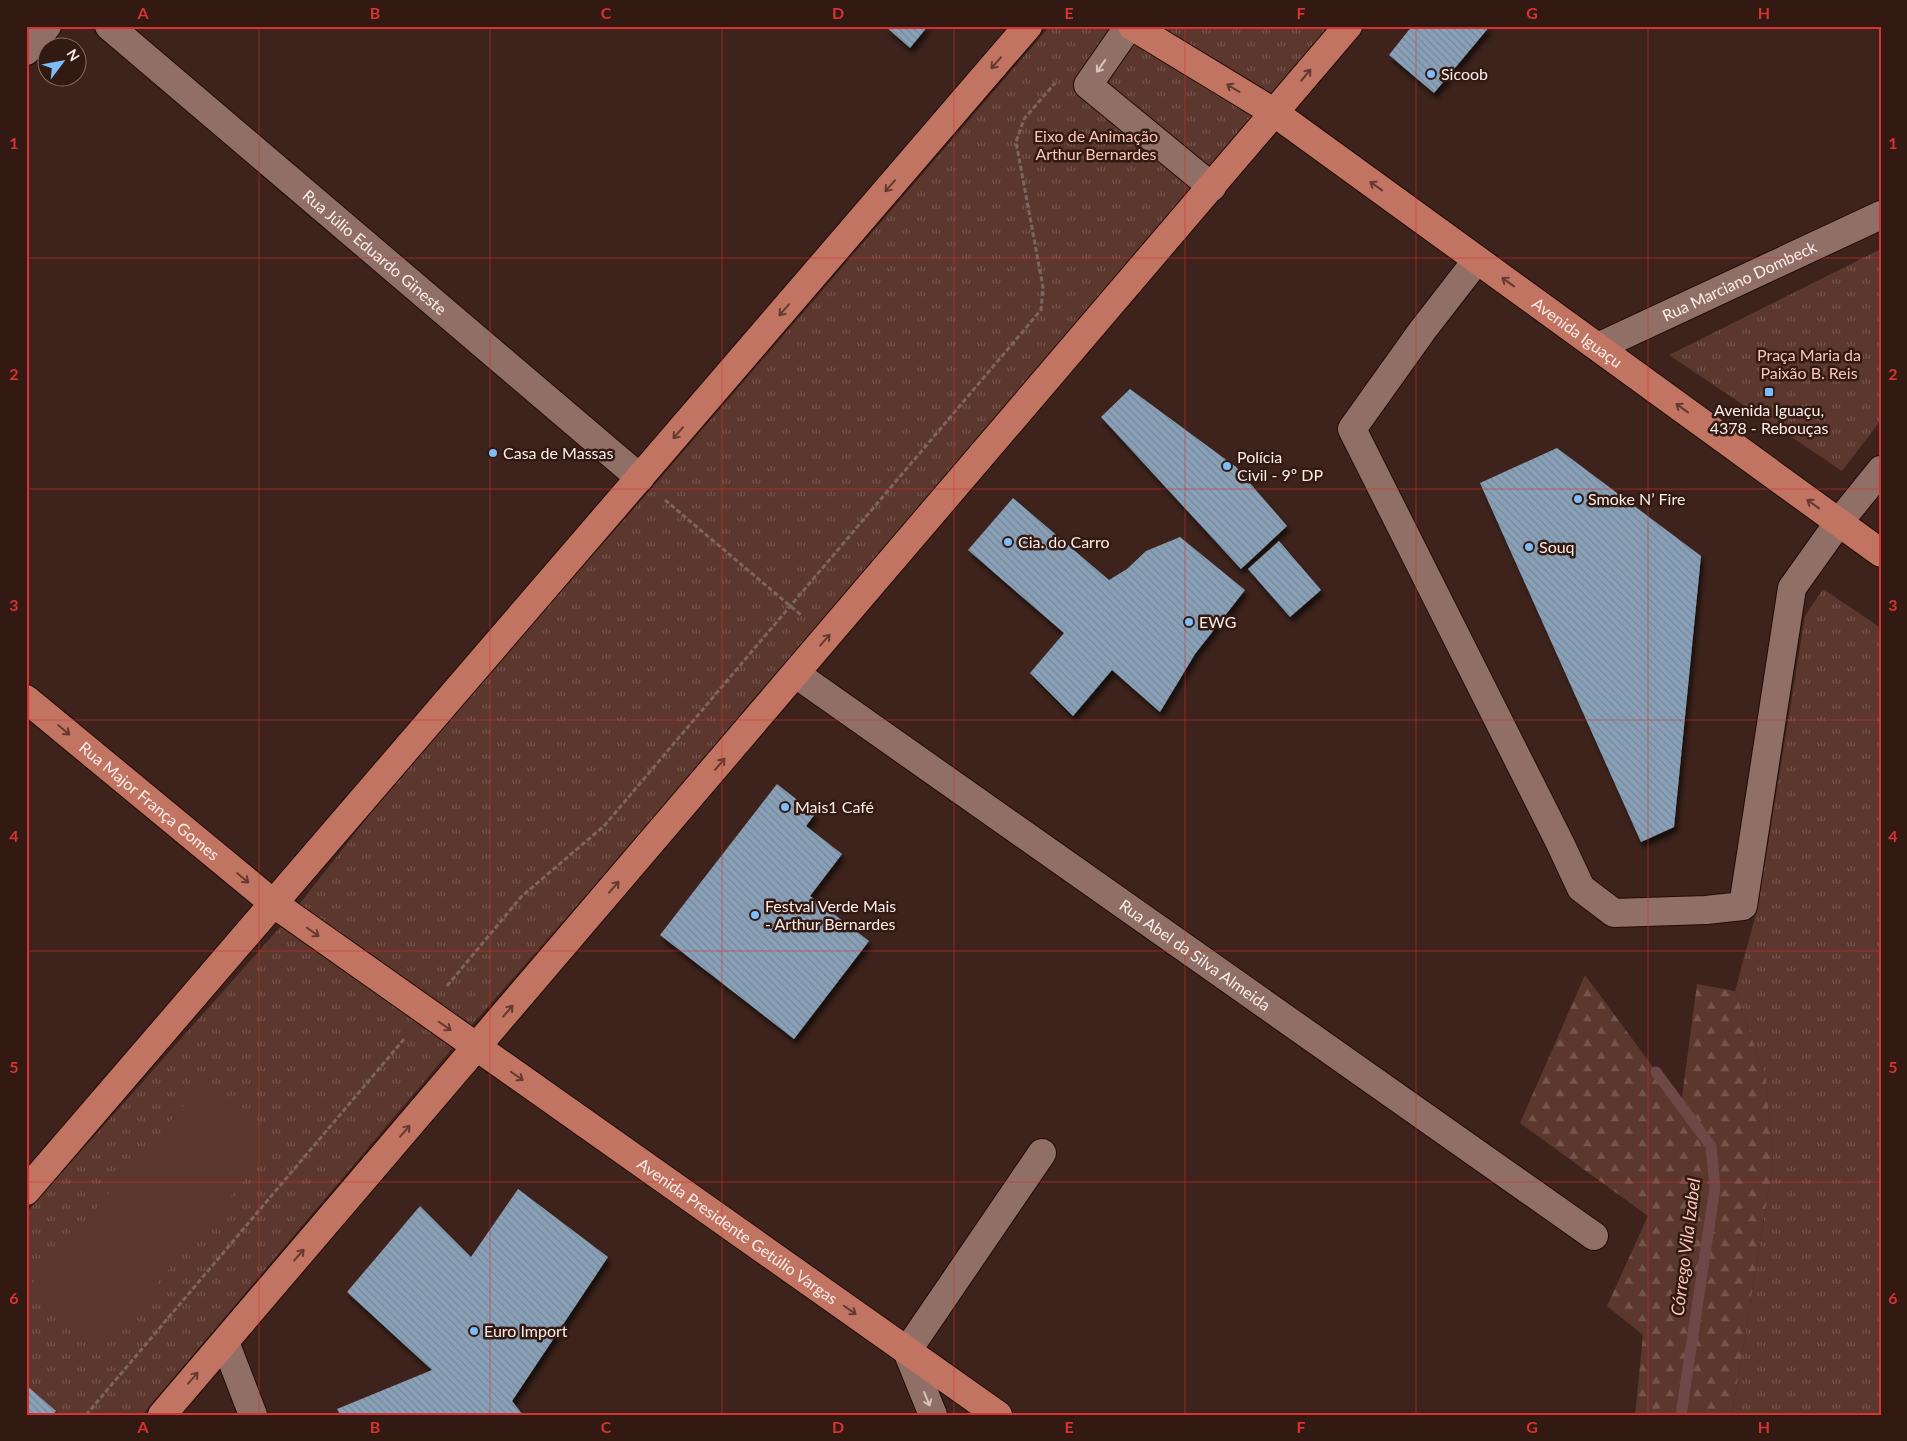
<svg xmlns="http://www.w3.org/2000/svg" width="1907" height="1441" viewBox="0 0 1907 1441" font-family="Lato,sans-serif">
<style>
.grass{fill:url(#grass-tufts)}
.forest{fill:url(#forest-firs)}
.pitch{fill:#5c372e}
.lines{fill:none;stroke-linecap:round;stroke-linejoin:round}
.stream{stroke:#6e4846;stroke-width:11}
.building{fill:url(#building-back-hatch);filter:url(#shadow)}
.minor-casing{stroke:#230b06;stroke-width:30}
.major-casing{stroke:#230b06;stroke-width:30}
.path{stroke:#7c655f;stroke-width:3;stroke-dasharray:5 2.5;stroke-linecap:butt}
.minor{stroke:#906f67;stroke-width:28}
.major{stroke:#c17461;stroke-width:28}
.oneway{stroke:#64392e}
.oneway2{stroke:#d7c2bc}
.grid{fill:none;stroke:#d83232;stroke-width:1;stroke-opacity:0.55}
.poi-dot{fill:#7ebdf9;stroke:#321912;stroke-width:2}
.labels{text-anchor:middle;stroke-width:5;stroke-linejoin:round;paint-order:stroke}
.poi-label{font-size:16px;fill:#fdeeea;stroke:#321912;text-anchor:start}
.park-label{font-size:16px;fill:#fcc6b7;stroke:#321912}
.street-label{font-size:16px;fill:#fdeeea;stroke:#321912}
.water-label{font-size:18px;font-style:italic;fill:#fbc5b7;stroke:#321912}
.neatline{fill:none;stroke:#d83232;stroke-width:2}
.grid-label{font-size:16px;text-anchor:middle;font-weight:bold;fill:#d83232}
</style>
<defs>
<pattern id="grass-tufts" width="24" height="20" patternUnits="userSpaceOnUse" patternTransform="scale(1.25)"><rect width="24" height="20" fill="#5c372e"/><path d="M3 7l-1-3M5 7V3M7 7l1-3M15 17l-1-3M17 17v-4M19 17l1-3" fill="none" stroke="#74544c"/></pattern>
<pattern id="forest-firs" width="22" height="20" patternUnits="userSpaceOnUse" patternTransform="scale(1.25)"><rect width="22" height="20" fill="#5c372e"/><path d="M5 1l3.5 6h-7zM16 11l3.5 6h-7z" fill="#74544c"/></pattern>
<pattern id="building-back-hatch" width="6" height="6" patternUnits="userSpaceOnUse" patternTransform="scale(1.25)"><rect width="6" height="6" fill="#89a1b8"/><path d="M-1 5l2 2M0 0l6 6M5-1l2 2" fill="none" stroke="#778696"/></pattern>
<filter id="shadow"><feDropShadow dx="3" dy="5.5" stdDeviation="2.5" flood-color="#0009"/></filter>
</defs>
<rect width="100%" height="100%" fill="#3d231c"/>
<g class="grass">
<polygon points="1050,26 1346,26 712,752 472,1025 142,1415 26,1415 26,1213 290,916 411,762 651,489"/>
<polygon points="1881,249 1881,420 1842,471 1669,355"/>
<polygon points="1823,589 1881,628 1881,1415 1732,1415 1773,1163 1766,1078 1735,991 1758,906 1805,616"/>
</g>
<polygon class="forest" points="1585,975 1681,1105 1697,984 1735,991 1766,1078 1773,1163 1732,1415 1635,1415 1643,1335 1607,1306 1648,1216 1520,1123"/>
<polygon class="pitch" points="200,1086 272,1147 98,1353 26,1291"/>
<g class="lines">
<polyline class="stream" points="1656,1072 1711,1146 1715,1187 1681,1415"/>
</g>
<g class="building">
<polygon points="885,26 928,26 910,48"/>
<polygon points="1412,26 1490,26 1434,93 1389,55"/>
<polygon points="1130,389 1236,467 1287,526 1241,569 1101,417"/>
<polygon points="1557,448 1701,556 1674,827 1641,842 1480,483"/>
<polygon points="1013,498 1109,580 1127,569 1146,551 1180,537 1245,590 1195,654 1160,712 1112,670 1073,716 1030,673 1064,633 968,550"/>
<polygon points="1279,541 1321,590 1290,617 1248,569"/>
<polygon points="777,784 815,814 806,826 842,854 810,896 869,941 794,1039 660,935"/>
<polygon points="518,1189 608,1257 512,1401 523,1415 340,1415 337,1409 432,1370 347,1292 420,1206 471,1257"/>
<polygon points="26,1385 56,1411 52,1415 26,1415"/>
</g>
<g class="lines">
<g class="minor-casing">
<g id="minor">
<path id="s1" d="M109 26 640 478"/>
<polyline points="1129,26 1088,85 1212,187"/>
<polyline points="26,51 47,26"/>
<polyline points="1477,260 1422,331 1352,429 1560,843 1581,888 1614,913 1706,910 1743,906 1792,588 1839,522 1881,470"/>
<path id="s2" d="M1598 347 1881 215"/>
<path id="s3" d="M796 674 1594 1236"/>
<polyline points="225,1342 253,1415"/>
<polyline points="933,1415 907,1351 1042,1153"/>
</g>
</g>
<g class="major-casing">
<g id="major">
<path id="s4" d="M1132 26 1275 113 1881 553"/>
<path id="s5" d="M26 699 273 903 998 1415"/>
<polyline points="26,1191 1028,26"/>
<polyline points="162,1415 1348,26"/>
</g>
</g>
<g class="path">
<polyline points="665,500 801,615"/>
<polyline points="447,986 521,897 604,826 1041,310 1043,287 1016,142 1024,119 1055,83"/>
<polyline points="86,1415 405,1038"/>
</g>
<use href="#minor" class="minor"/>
<use href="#major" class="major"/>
</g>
<defs><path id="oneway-shaft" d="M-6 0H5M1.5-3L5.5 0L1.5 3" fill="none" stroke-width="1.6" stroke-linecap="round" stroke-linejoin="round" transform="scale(1.25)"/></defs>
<g class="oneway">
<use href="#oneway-shaft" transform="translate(996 63) rotate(131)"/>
<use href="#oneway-shaft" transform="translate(1306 75) rotate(-50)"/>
<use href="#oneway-shaft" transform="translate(1233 88) rotate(-149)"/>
<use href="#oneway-shaft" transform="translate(890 186) rotate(131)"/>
<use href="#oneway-shaft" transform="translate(1376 186) rotate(-144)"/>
<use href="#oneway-shaft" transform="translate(1508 282) rotate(-144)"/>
<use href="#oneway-shaft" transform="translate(784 310) rotate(131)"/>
<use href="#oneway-shaft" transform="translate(1682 408) rotate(-144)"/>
<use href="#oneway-shaft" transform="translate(678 433) rotate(131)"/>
<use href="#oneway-shaft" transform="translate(1813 504) rotate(-144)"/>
<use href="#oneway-shaft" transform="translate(825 640) rotate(-49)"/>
<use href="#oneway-shaft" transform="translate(64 730) rotate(40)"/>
<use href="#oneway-shaft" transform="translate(720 764) rotate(-50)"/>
<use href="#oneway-shaft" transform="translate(243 878) rotate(40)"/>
<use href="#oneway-shaft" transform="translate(614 887) rotate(-49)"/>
<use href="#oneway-shaft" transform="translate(313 932) rotate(35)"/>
<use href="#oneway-shaft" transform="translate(508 1011) rotate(-49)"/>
<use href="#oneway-shaft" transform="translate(445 1026) rotate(35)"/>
<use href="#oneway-shaft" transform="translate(517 1076) rotate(35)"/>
<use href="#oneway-shaft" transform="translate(405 1131) rotate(-49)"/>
<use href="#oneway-shaft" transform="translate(299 1255) rotate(-49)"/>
<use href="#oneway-shaft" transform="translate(850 1310) rotate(35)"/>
<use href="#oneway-shaft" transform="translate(193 1378) rotate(-49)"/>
</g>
<g class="oneway2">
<use href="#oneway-shaft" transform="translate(1101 66) rotate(125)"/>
<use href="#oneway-shaft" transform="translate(927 1399) rotate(68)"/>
</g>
<path class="grid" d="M259 26V1415M490 26V1415M722 26V1415M954 26V1415M1185 26V1415M1416 26V1415M1648 26V1415M26 258H1881M26 489H1881M26 720H1881M26 951H1881M26 1182H1881"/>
<g class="poi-dot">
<circle cx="1431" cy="74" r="5"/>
<rect x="1764" y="387" width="10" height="10" rx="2.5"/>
<circle cx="493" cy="453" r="5"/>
<circle cx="1227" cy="466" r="5"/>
<circle cx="1578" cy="499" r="5"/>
<circle cx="1008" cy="542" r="5"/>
<circle cx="1529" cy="547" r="5"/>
<circle cx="1189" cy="622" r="5"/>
<circle cx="785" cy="807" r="5"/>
<circle cx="755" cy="915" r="5"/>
<circle cx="474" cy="1331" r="5"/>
</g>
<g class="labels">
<g class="poi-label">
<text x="1441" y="80">Sicoob</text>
<text x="1769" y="416" text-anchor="middle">Avenida Iguaçu,<tspan x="1769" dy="18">4378 - Rebouças</tspan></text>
<text x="503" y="459">Casa de Massas</text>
<text x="1237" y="463">Polícia<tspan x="1237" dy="18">Civil - 9º DP</tspan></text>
<text x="1588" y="505">Smoke N’ Fire</text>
<text x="1018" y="548">Cia. do Carro</text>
<text x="1539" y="553">Souq</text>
<text x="1199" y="628">EWG</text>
<text x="795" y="813">Mais1 Café</text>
<text x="765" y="912">Festval Verde Mais<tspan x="765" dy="18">- Arthur Bernardes</tspan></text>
<text x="484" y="1337">Euro Import</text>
</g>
<g class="park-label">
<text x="1096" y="142">Eixo de Animação<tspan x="1096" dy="18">Arthur Bernardes</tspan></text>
<text x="1809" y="361">Praça Maria da<tspan x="1809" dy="18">Paixão B. Reis</tspan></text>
</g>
<g class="street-label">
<text dy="6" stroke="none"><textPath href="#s1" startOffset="349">Rua Júlio Eduardo Gineste</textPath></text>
<text dy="6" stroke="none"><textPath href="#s2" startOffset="156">Rua Marciano Dombeck</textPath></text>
<text dy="6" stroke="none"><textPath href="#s4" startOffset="541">Avenida Iguaçu</textPath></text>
<text dy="6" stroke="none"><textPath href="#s5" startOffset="160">Rua Major França Gomes</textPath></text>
<text dy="6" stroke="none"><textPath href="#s3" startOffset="488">Rua Abel da Silva Almeida</textPath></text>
<text dy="6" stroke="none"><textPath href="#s5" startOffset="889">Avenida Presidente Getúlio Vargas</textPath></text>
</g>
<g class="water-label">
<text transform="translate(1686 1247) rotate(-83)" y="6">Córrego Vila Izabel</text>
</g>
</g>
<rect width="1907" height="1441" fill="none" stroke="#321912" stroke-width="55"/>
<g transform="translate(62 62) rotate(58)"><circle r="24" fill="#321912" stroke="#836e68"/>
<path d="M0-4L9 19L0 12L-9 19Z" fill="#7ebdf9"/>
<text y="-8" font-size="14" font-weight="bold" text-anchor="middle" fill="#fdeeea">N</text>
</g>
<rect x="28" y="28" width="1852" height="1386" class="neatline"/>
<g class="grid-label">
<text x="143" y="19">A</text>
<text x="375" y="19">B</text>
<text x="606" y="19">C</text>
<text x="838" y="19">D</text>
<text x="1069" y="19">E</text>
<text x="1301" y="19">F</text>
<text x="1532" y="19">G</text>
<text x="1764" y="19">H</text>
<text x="14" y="149">1</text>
<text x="1893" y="149">1</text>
<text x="14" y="380">2</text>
<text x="1893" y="380">2</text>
<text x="14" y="611">3</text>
<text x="1893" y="611">3</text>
<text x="14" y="842">4</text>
<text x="1893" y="842">4</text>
<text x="14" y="1073">5</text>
<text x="1893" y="1073">5</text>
<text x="14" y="1304">6</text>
<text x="1893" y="1304">6</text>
<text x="143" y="1433">A</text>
<text x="375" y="1433">B</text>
<text x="606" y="1433">C</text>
<text x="838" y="1433">D</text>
<text x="1069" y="1433">E</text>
<text x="1301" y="1433">F</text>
<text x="1532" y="1433">G</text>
<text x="1764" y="1433">H</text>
</g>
</svg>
